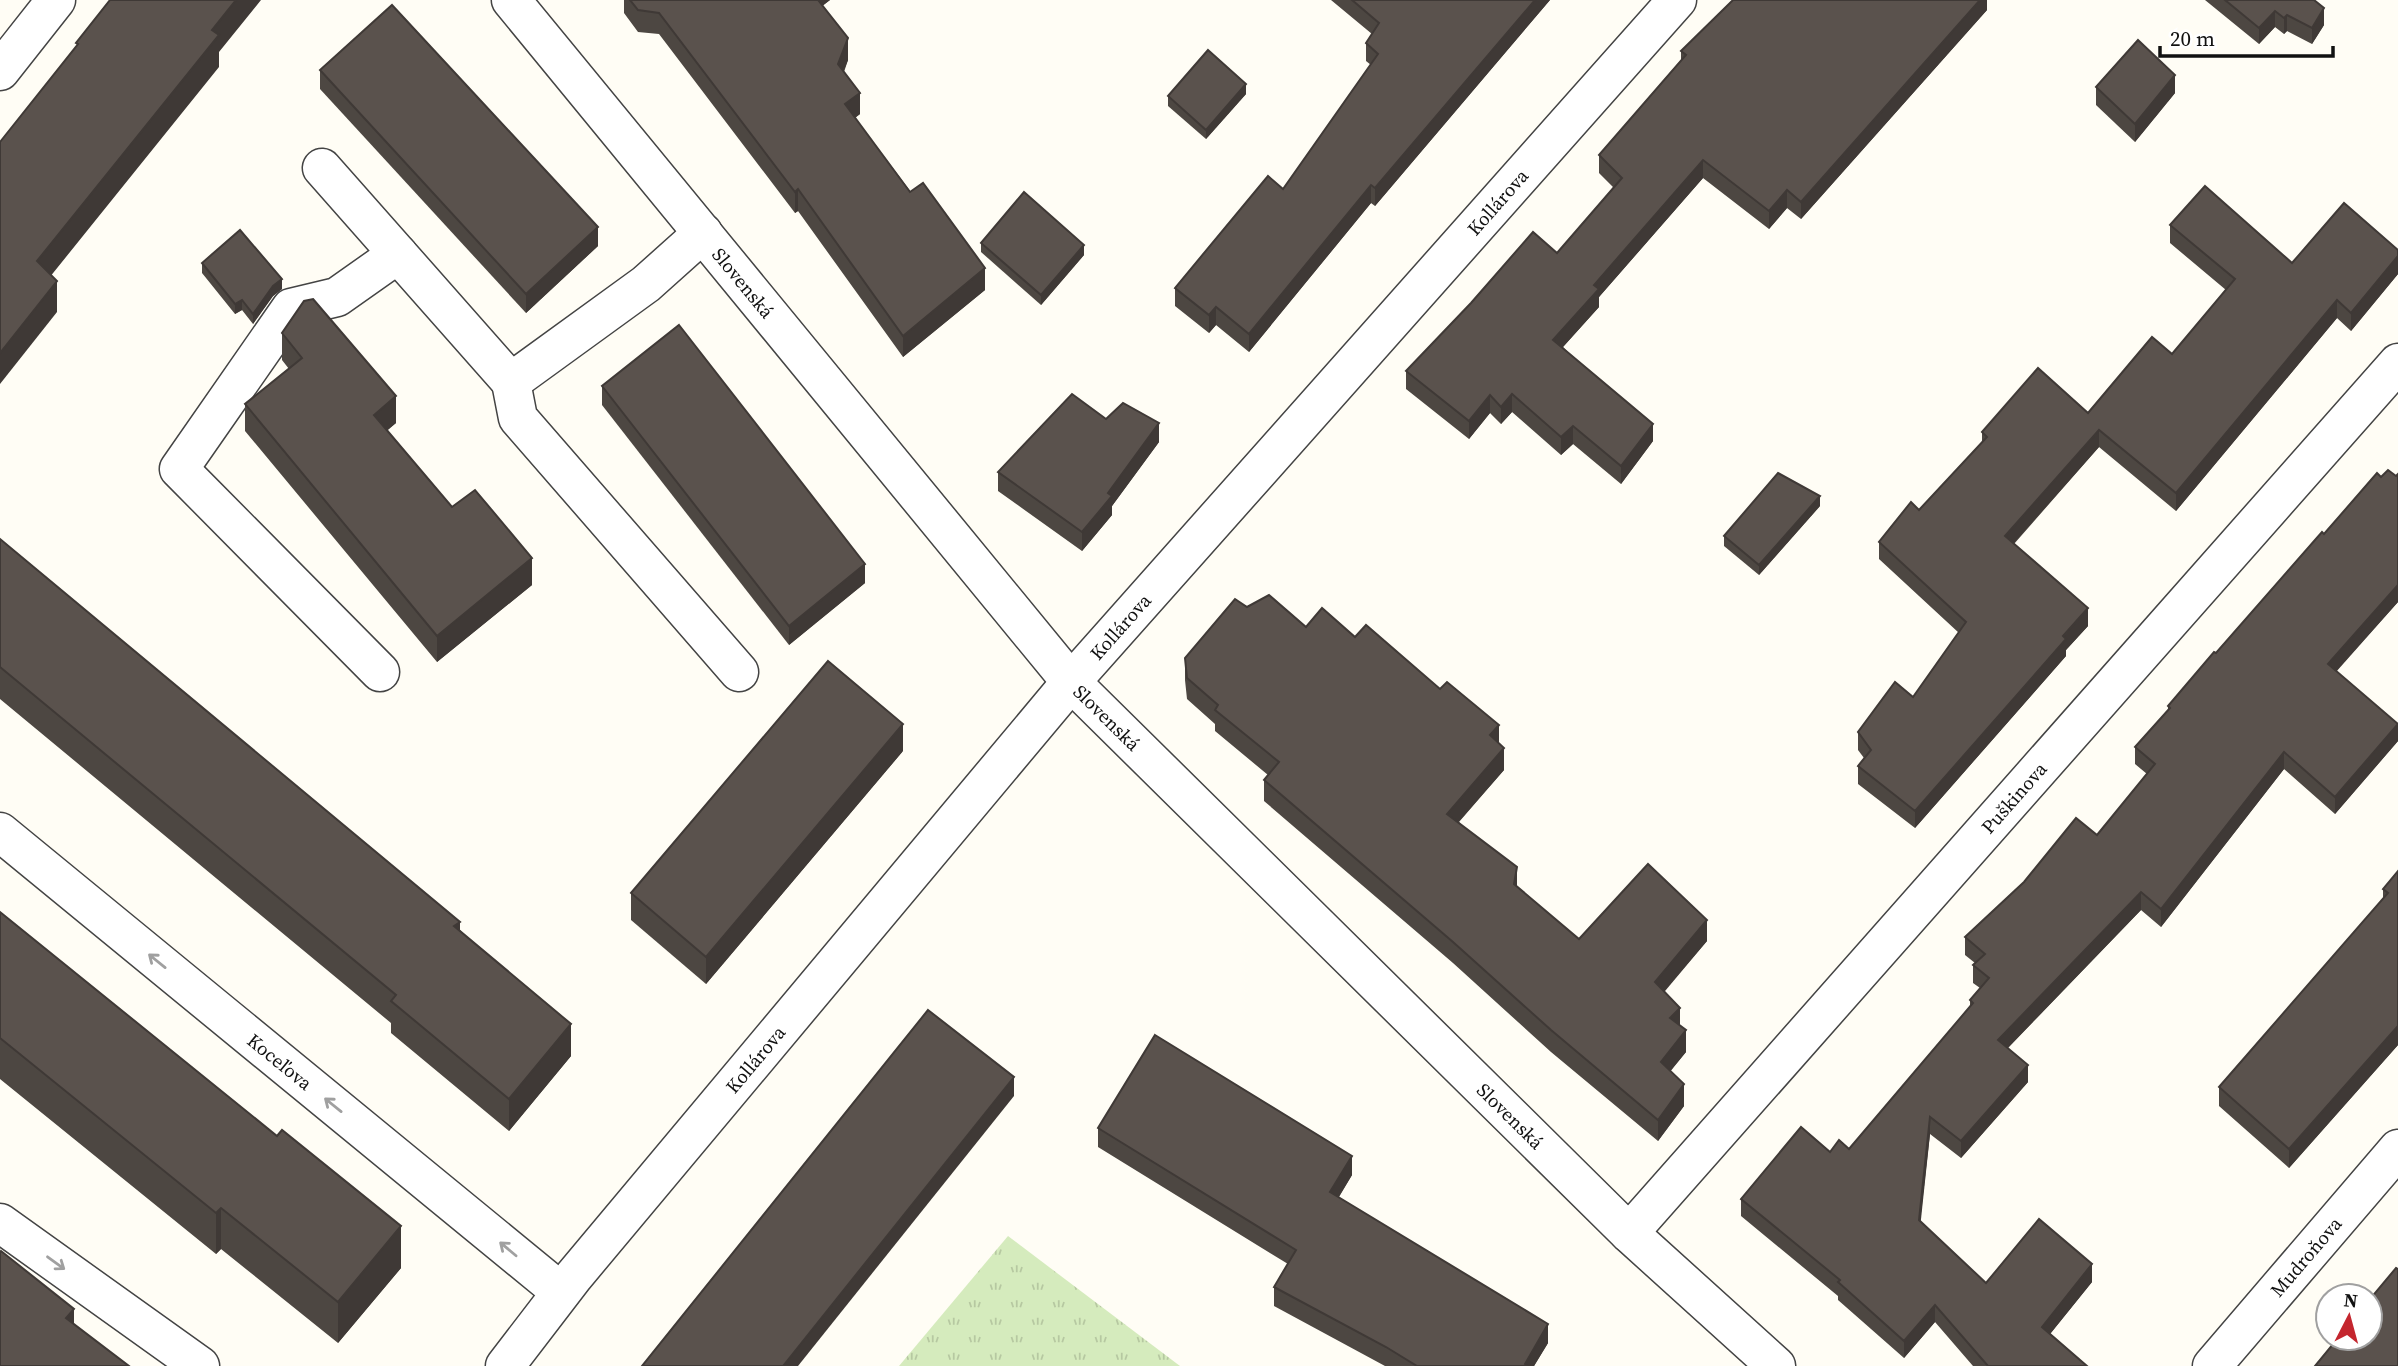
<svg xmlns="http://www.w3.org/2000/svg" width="2398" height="1366" viewBox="0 0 2398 1366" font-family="'Source Serif 4',serif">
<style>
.grass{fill:url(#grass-tufts)}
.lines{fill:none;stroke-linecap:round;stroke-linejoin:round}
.minor-casing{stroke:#444;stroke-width:41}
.minor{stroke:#fff;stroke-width:38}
.wall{fill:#4d4742}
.shaded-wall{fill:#3f3936}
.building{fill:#5a524d;stroke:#3f3936;stroke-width:2}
.oneway{stroke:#a0a0a0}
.labels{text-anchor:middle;stroke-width:7;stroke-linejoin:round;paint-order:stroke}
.street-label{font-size:19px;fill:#111;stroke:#fff}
</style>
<defs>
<pattern id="grass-tufts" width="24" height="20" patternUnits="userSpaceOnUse" patternTransform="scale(1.75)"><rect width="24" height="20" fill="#d5ebbd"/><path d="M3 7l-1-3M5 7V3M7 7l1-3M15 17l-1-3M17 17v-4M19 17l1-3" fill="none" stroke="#b6c8a1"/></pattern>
</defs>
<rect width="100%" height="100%" fill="#fffdf5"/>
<polygon class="grass" points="1008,1236 1180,1366 899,1366"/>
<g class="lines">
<g class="minor-casing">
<g id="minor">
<path id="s1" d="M511 0 1071 682 1629 1233 1776 1366"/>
<polyline points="0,71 56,0"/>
<polyline points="322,168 511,382 646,284 703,233"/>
<polyline points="511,382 518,418 739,672"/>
<polyline points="380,672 179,469 291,308 337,297 398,254"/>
<path id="s2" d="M0 832 561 1292"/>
<polyline points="0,1223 200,1366"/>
<path id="s3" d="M1629 1233 2398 363"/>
<path id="s4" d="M505 1366 574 1276 1071 682 1677 0"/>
<path id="s5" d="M2212 1366 2398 1149"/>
</g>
</g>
<use href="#minor" class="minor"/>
</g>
<g class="wall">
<polygon points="624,0 830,0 822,6 848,60 844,72 860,114 855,118 985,290 903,357 798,211 795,213 659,34 638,32 624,13"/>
<polygon points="1331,0 1550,0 1375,206 1371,203 1249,352 1216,325 1209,333 1175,306 1175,288 1283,189 1371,65 1366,61 1366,43 1372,34"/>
<polygon points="1987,0 1987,10 1801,219 1787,208 1769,229 1703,178 1599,297 1599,307 1563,347 1653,441 1621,484 1573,444 1561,455 1512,412 1501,424 1490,413 1469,439 1406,389 1406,371 1557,253 1614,188 1599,173 1599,155 1681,60 1681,51"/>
<polygon points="2205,0 2314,0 2324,25 2312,44 2287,31 2284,34 2275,27 2259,44"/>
<polygon points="320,70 598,246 526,313 320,89"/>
<polygon points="2096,87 2175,93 2135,142 2096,105"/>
<polygon points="1246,94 1206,139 1168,106 1168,96"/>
<polygon points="2170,225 2292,263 2398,250 2398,274 2351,331 2337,318 2176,511 2099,447 2014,544 2088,626 2066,650 2066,656 1915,828 1858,784 1858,766 1864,758 1858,750 1858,732 1913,697 1959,633 1879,559 1879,542 1919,510 1982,442 1982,432 2088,413 2172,354 2226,290 2170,243"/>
<polygon points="981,243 1084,255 1041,305 981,252"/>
<polygon points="202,263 282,289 273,296 253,324 242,310 235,314 202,273"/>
<polygon points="282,333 396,423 387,430 452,507 532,585 437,662 245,431 245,404 289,369 282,360"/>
<polygon points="602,386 865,583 789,645 602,405"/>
<polygon points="1106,419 1159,442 1112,506 1112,515 1082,551 998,491 998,472"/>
<polygon points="2398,474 2398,602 2336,671 2398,741 2335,814 2284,769 2161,927 2141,910 2008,1048 2028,1082 1961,1158 1930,1134 1920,1222 1986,1283 2092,1282 2050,1334 2087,1366 1973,1366 1935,1322 1904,1358 1838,1300 1838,1296 1741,1216 1741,1199 1830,1152 1849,1149 1970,1007 1970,1000 1980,988 1973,983 1973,965 1975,963 1965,955 1965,937 2097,835 2147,774 2135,764 2135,747 2168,711 2168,706 2324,534 2381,477 2396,476"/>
<polygon points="1820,506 1759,575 1724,546 1724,536"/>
<polygon points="0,539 460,930 571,1056 509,1131 391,1033 391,1023 0,699"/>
<polygon points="1247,607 1306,627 1355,637 1499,743 1504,770 1459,822 1517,887 1579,939 1707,941 1664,991 1680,1026 1686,1052 1670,1071 1684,1106 1658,1141 1551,1052 1453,963 1264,801 1264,780 1268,775 1215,731 1215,724 1187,699 1185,680 1185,658"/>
<polygon points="903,751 706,984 631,920 631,893"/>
<polygon points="2398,871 2398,1045 2289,1168 2219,1106 2219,1087 2383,900 2383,889"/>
<polygon points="0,912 401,1268 338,1343 221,1249 216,1254 0,1079"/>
<polygon points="1098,1128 1352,1175 1339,1197 1548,1343 1534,1366 1385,1366 1274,1306 1274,1287 1288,1264 1098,1147"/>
</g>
<g class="shaded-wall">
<polygon points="236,0 261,0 219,52 219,67 37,293 37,261 212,30"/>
<polygon points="812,0 830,0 812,14"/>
<polygon points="1535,0 1550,0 1375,206 1375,188"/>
<polygon points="1980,0 1987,0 1987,10 1801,219 1801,202"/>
<polygon points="2324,8 2324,25 2312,44 2312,28"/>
<polygon points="2275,11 2275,27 2259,44 2259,28"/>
<polygon points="2287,15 2287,31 2284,34 2284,18"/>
<polygon points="848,38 848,60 838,85 838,64"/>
<polygon points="2175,75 2175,93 2135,142 2135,124"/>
<polygon points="1246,84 1246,94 1206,139 1206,130"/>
<polygon points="860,93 860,114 845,125 845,104"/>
<polygon points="1703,160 1703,178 1599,297 1599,307 1553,358 1553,340 1594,285"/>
<polygon points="1371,185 1371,203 1249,352 1249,334"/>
<polygon points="798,189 798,211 795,213 795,192"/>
<polygon points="1787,190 1787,208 1769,229 1769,211"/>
<polygon points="598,227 598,246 526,313 526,294"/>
<polygon points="1084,245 1084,255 1041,305 1041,295"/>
<polygon points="2398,256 2398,274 2351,331 2351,313"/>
<polygon points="985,268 985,290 903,357 903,336"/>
<polygon points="282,279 282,289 273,296 253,324 253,314 273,286"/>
<polygon points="57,281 57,312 0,384 0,353"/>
<polygon points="242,300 242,310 235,314 235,304"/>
<polygon points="2337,300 2337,318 2176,511 2176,493"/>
<polygon points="1216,307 1216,325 1209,333 1209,315"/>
<polygon points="1512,394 1512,412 1501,424 1501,407"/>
<polygon points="1490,395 1490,413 1469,439 1469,421"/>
<polygon points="396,396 396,423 374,442 374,415"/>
<polygon points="1159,423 1159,442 1112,506 1112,515 1082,551 1082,532 1108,493"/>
<polygon points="1653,424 1653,441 1621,484 1621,466"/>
<polygon points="1573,426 1573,444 1561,455 1561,437"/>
<polygon points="2099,430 2099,447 2005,553 2005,536"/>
<polygon points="1820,496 1820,506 1759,575 1759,565"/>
<polygon points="532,558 532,585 437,662 437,636"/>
<polygon points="865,564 865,583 789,645 789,626"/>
<polygon points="2398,585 2398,602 2328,681 2328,664"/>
<polygon points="2088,608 2088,626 2066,650 2066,656 1915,828 1915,811"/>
<polygon points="903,724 903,751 706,984 706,957"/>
<polygon points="2398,724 2398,741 2335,814 2335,797"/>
<polygon points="1499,725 1499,747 1490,735"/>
<polygon points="1504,748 1504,770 1447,835 1447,814"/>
<polygon points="2284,752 2284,769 2161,927 2161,909"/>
<polygon points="1517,867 1517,889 1514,884"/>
<polygon points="2141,892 2141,910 1998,1058 1998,1040"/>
<polygon points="1707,920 1707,941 1655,1003 1655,982"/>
<polygon points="460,922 460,953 454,926"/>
<polygon points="1680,1008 1680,1029 1670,1018"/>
<polygon points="571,1024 571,1056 509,1131 509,1099"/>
<polygon points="2398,1026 2398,1045 2289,1168 2289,1149"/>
<polygon points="1686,1030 1686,1052 1661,1083 1661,1062"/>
<polygon points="2028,1065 2028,1082 1961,1158 1961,1141"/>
<polygon points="1014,1077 1014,1096 798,1366 783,1366"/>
<polygon points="1684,1084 1684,1106 1658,1141 1658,1120"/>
<polygon points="1930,1117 1930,1134 1919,1238 1919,1220"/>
<polygon points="1352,1156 1352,1175 1330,1211 1330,1192"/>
<polygon points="221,1208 221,1249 216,1254 216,1213"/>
<polygon points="401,1226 401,1268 338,1343 338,1302"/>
<polygon points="2092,1264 2092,1282 2042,1344 2042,1327"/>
<polygon points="1935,1305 1935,1322 1904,1358 1904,1341"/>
<polygon points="74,1309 74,1333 66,1318"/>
<polygon points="1548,1324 1548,1343 1534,1366 1525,1366 1525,1364"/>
</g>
<g class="building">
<polygon points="110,0 236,0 212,30 219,35 37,261 57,281 0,353 0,142 78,44 76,43"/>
<polygon points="630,0 818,0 848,38 838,64 860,93 845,104 910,192 923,183 985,268 903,336 798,189 795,192 659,13 638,10"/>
<polygon points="1352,0 1535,0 1375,188 1371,185 1249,334 1216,307 1209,315 1175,288 1268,176 1283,189 1378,54 1366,43 1379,23"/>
<polygon points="1733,0 1980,0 1801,202 1787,190 1769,211 1703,160 1594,285 1599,289 1553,340 1653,424 1621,466 1573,426 1561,437 1512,394 1501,407 1490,395 1469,421 1406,371 1471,303 1533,232 1557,253 1622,178 1599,155 1686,55 1681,51"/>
<polygon points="2225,0 2314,0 2324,8 2312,28 2287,15 2284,18 2275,11 2259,28"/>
<polygon points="392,5 598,227 526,294 320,70"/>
<polygon points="2138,40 2175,75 2135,124 2096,87"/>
<polygon points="1208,50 1246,84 1206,130 1168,96"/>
<polygon points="2205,186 2292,263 2344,203 2398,250 2398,256 2351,313 2337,300 2176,493 2099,430 2005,536 2088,608 2063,636 2066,639 1915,811 1858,766 1871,750 1858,732 1895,682 1913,697 1966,622 1879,542 1911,502 1919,510 1987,437 1982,432 2038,368 2088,413 2152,337 2172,354 2235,279 2170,225"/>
<polygon points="1024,192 1084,245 1041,295 981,243"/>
<polygon points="240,230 282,279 273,286 253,314 242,300 235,304 202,263"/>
<polygon points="313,299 396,396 374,415 452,507 475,490 532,558 437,636 245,404 302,358 282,333 304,301"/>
<polygon points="679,325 865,564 789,626 602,386"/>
<polygon points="1072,394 1106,419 1123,403 1159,423 1108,493 1112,496 1082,532 998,472"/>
<polygon points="2388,470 2396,476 2398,474 2398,585 2328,664 2398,724 2335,797 2284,752 2161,909 2141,892 1998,1040 2028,1065 1961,1141 1930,1117 1919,1220 1986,1283 2039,1219 2092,1264 2042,1327 2087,1366 1988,1366 1935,1305 1904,1341 1838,1282 1840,1280 1741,1199 1801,1127 1830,1152 1839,1140 1849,1149 1973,1003 1970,1000 1989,978 1973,965 1985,954 1965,937 2024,882 2076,818 2097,835 2155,764 2135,747 2170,708 2168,706 2214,652 2216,653 2322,532 2324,534 2377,473 2381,477"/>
<polygon points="1778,473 1820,496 1759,565 1724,536"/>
<polygon points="0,539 460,922 454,926 571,1024 509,1099 391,1001 396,995 0,667"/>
<polygon points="1269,595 1306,627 1322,608 1355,637 1366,625 1440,689 1447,682 1499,725 1490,735 1504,748 1447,814 1517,867 1514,884 1579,939 1648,864 1707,920 1655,982 1680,1008 1670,1018 1686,1030 1661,1062 1684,1084 1658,1120 1551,1030 1453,942 1264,780 1279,762 1215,710 1218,705 1187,678 1185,658 1235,599 1247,607"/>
<polygon points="828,661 903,724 706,957 631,893"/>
<polygon points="2398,871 2398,1026 2289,1149 2219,1087 2388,893 2383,889"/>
<polygon points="0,912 277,1136 282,1130 401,1226 338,1302 221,1208 216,1213 0,1038"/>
<polygon points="928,1010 1014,1077 783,1366 642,1366"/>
<polygon points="1155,1035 1352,1156 1330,1192 1548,1324 1525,1364 1528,1366 1417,1366 1386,1347 1274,1287 1296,1250 1098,1128"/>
<polygon points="1,1251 74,1309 66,1318 129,1366 0,1366 0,1253"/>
<polygon points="2396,1268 2398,1269 2398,1366 2315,1366 2338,1338 2370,1338 2370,1299"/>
</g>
<defs><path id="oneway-shaft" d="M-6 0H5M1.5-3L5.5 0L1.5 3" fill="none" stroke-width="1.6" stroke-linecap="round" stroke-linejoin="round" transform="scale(1.75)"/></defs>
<g class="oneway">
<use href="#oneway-shaft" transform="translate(157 961) rotate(-141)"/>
<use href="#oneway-shaft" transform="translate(333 1105) rotate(-141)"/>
<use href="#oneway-shaft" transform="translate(508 1249) rotate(-140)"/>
<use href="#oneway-shaft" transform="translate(56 1263) rotate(36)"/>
</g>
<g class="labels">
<g class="street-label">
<text dy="7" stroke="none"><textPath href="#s4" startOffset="1530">Kollárova</textPath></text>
<text dy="7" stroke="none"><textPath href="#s1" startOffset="366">Slovenská</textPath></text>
<text dy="7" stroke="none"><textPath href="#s4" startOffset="962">Kollárova</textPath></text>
<text dy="7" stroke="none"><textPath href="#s1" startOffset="933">Slovenská</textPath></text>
<text dy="7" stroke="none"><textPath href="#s3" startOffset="581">Puškinova</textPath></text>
<text dy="7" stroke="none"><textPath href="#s4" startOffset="396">Kollárova</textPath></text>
<text dy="7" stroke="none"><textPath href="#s2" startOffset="362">Koceľova</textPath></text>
<text dy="7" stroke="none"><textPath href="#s1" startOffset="1500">Slovenská</textPath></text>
<text dy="7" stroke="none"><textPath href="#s5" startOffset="144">Mudroňova</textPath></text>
</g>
</g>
<g transform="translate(2349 1317) rotate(6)"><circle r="33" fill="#ffffff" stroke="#a0a0a0" stroke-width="2"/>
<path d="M0-5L12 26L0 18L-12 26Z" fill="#c4262e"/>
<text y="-10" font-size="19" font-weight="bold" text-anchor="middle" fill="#111111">N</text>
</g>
<path d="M2160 46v10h173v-10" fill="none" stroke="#111111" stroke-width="3.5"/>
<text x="2170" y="46" font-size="21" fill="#111111" stroke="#ffffff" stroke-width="5" paint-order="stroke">20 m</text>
</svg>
